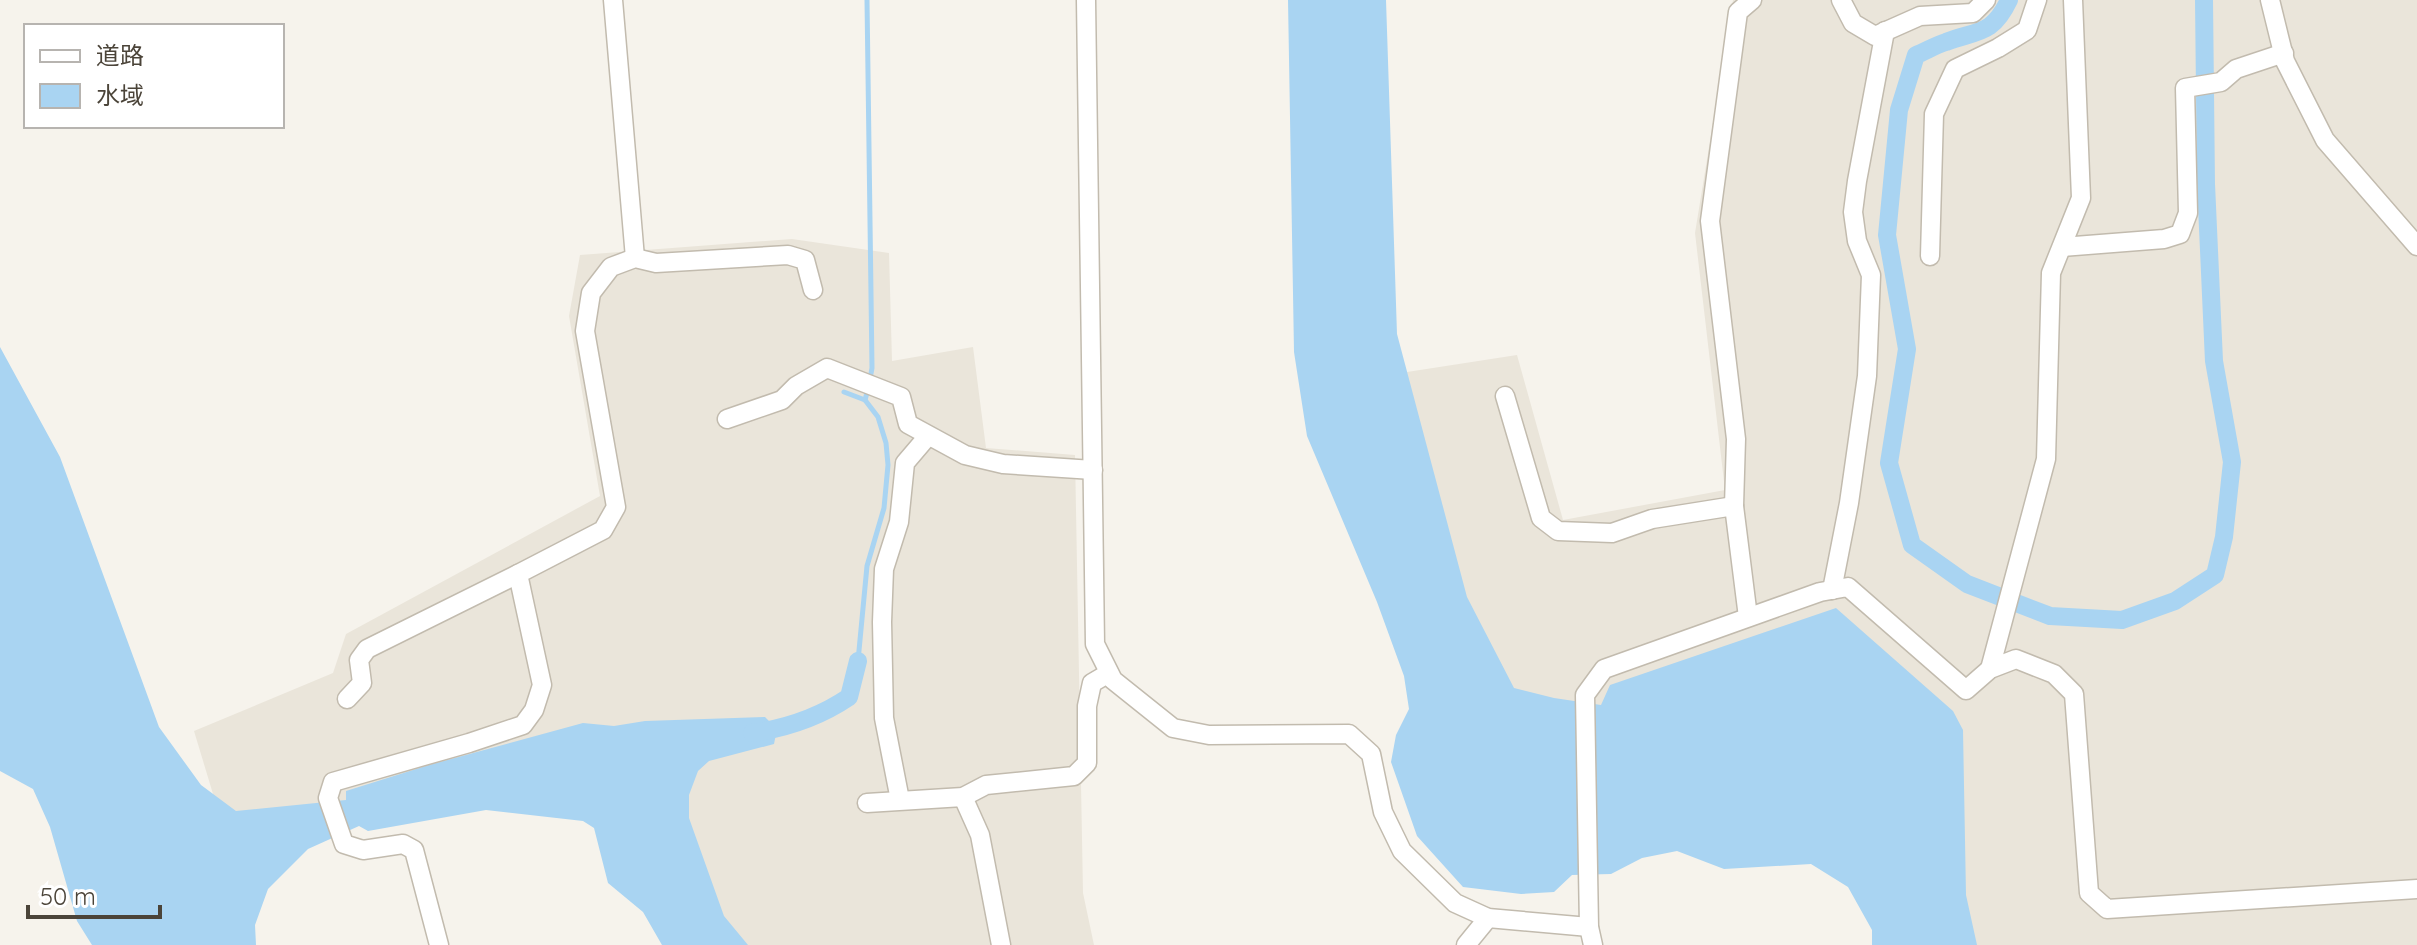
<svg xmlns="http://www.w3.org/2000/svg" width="2417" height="945" viewBox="0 0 2417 945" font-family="Quicksand,'Noto Sans SC',sans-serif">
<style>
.residential{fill:#eae5da}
.water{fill:#a9d4f2}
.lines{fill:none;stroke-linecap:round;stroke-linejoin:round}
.stream{stroke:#a9d4f2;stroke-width:5}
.canal{stroke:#a9d4f2;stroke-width:18}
.minor-casing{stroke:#c2bbae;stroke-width:21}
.minor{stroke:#fff;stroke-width:18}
</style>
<rect width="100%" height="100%" fill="#f6f3ec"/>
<g class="residential">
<polygon points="1733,0 2417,0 2417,945 1954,945 1634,728 1500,704 1394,374 1517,355 1563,520 1725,490 1695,233"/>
<polygon points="792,239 889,253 892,361 973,347 986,448 1075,455 1083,893 1094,945 723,945 656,749 226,837 194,731 333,673 346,634 600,496 569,316 580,255"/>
</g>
<g class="water">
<polygon points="1288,0 1386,0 1397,334 1467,597 1514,688 1554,698 1601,705 1610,685 1836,608 1953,711 1963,730 1966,895 1977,945 1872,945 1872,930 1848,887 1811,864 1724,869 1677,851 1642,858 1611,874 1572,875 1554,892 1521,894 1463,887 1417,836 1391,762 1396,735 1409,709 1404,676 1377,602 1307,436 1294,352"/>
<polygon points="0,347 60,457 159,727 201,785 236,811 346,800 346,791 429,765 583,723 614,726 645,721 765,717 777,729 774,744 709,761 698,771 689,795 689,818 724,916 748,945 662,945 643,912 608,883 594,828 583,821 486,810 368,831 359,826 308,849 268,889 255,925 256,945 92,945 77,921 50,827 33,789 0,771"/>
</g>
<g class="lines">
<g class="stream">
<polyline points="867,0 872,368 870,379"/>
<polyline points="844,392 865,400 878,417 886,443 888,465 884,508 867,566 858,661"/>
<polyline points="865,400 868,389"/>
</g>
<g class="canal">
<path d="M2009 0C1992 36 1977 30 1946 42 1936 45 1926 51 1916 55L1899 110 1887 235 1907 349 1889 463 1912 545 1967 584 2050 616 2122 620 2175 601 2215 575 2224 537 2232 462 2214 361 2206 184 2204 0"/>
<path d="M752 733C787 728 821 716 849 697L858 661"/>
</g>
<g class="minor-casing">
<g id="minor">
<polyline points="613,0 635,258"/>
<polyline points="1086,0 1095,644 1113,680 1173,728 1209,735 1349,734 1371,754 1383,812 1402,851 1455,903 1488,918 1589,927"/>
<polyline points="1841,0 1853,23 1875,36 1920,16 1973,13 1986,0"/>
<polyline points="2270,0 2285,61 2325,140 2417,246"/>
<polyline points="2062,247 2164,239 2180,234 2188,213 2185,88 2221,82 2236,69 2284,53"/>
<polyline points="1930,256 1934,114 1955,69 1998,48 2027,30 2037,0"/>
<polyline points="1505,396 1541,518 1558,531 1612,533 1652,519 1734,506"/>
<polyline points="727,419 782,400 796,386 827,368 901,397 908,424 965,455 1003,464 1093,470"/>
<polyline points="1832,590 1849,503 1867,376 1871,275 1857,241 1853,212 1857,181 1885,31"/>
<polyline points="1748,617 1734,506 1736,439 1710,221 1738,12 1752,0"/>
<polyline points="1990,669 2046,459 2051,273 2081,198 2073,0"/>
<polyline points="347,699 362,683 359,660 367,649 518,574"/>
<polyline points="963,797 980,835 1001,945"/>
<polyline points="900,800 884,718 882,622 884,569 899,522 905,463 928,436"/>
<polyline points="867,803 963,797 986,785 1074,776 1087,763 1087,706 1092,683 1109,673"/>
<polyline points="439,945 414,850 403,844 363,850 344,844 328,798 333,782 469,743 523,725 534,710 542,685 518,574 603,530 616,507 585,331 591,293 611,267 635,258 656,263 788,255 805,260 813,290"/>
<polyline points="1466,945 1488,918"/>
<polyline points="1593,945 1589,927 1585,695 1604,669 1820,592 1848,587 1966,690 1990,669 2016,659 2054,674 2074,694 2089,893 2107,909 2417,889"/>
</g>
</g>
<use href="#minor" class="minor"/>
</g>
<rect x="24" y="24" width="260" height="104" fill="#ffffff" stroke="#b7b4b0" stroke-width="2"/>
<rect x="40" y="50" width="40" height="12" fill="#ffffff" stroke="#b7b4b0" stroke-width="2"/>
<text x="96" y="64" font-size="24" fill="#4b4439">道路</text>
<rect x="40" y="84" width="40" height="24" fill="#a9d4f2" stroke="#b7b4b0" stroke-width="2"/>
<text x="96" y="104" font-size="24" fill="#4b4439">水域</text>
<path d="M28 905v12h132v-12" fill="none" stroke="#4b4439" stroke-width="4"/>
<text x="40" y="905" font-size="24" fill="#4b4439" stroke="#ffffff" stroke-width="6" paint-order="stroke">50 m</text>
</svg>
